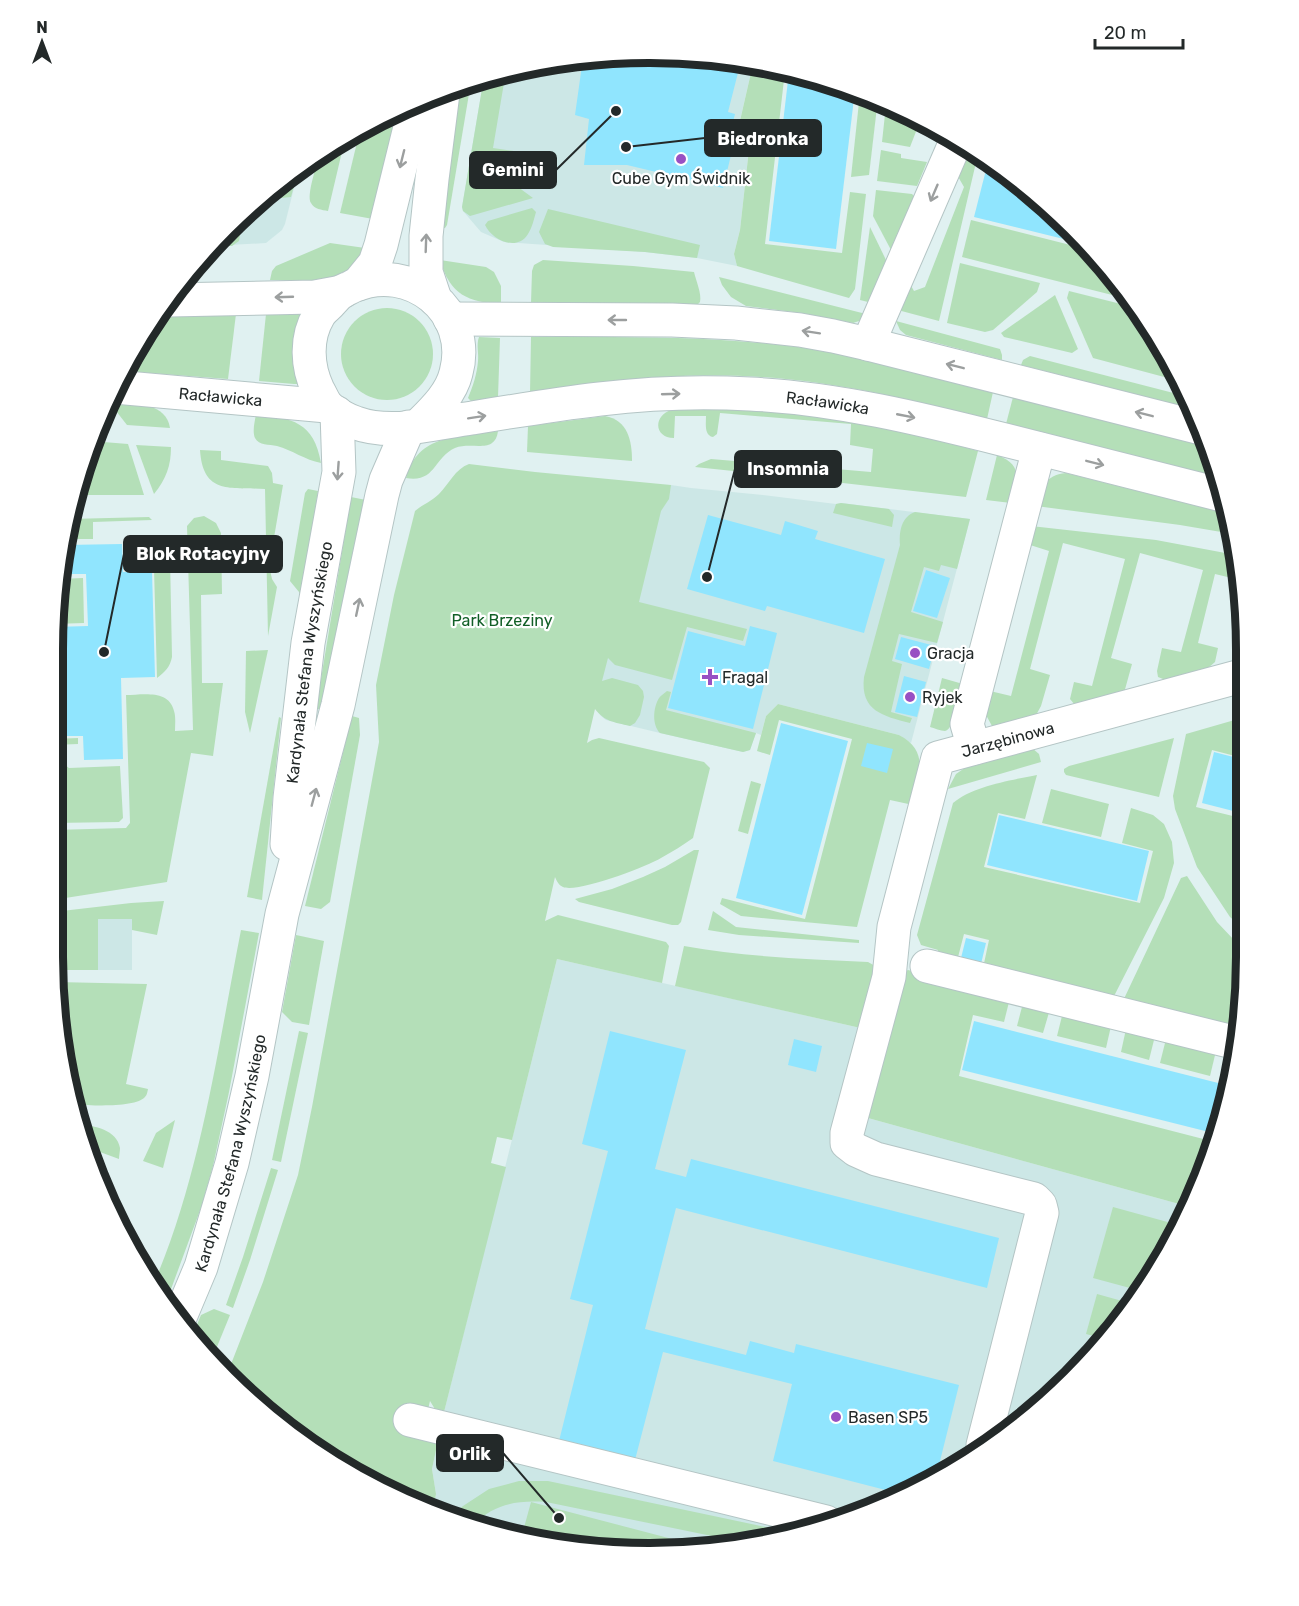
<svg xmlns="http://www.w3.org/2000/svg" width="1299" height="1606" viewBox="0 0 1299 1606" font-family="Rubik,sans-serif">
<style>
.built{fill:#cce7e6}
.green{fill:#b4dfb8}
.building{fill:#90e5fe}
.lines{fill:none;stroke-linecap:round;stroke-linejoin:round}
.minor-casing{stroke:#b4c5c5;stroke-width:35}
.minor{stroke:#fff;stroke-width:33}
.oneway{stroke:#9c9f9f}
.poi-dot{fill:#9850c3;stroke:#fff;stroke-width:2}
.labels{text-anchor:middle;stroke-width:4.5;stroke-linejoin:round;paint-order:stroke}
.poi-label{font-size:16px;fill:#232929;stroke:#fff;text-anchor:start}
.street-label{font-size:16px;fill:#232929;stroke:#fff}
.park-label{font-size:16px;fill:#125f27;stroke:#fff}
.rim{fill:none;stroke:#232929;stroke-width:8}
.leader{fill:none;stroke:#232929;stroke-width:2}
.callout-dot{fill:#232929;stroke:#fff;stroke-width:2}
.callout{fill:#232929;stroke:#232929;stroke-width:2}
.callout-label{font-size:18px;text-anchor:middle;font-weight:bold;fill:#fff}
</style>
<rect width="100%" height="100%" fill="#e0f1f1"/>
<g class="built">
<polygon points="610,54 727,58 753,64 734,146 749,148 740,230 734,254 737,266 697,258 645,252 504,242 481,232 463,211 462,207 484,77 495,73"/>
<polygon points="299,168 285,224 282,230 266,243 211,246 286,176"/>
<polygon points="671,485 691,488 763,495 836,504 841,503 970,519 911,743 899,735 778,704 766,716 761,735 756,733 750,750 743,752 660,733 606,720 601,716 595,708 646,493"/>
<rect x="98" y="919" width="34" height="51"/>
<polygon points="557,959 865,1029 868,1118 1190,1207 1185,1220 1123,1320 1043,1406 914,1492 766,1542 611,1552 458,1522 433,1511 436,1494 432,1469 443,1416"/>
</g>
<g class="green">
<polygon points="753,64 785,71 765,244 842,253 850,192 866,194 855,289 849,298 737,266 734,254 740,230 749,149 734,147"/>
<polygon points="506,71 493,148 514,151 513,156 500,174 533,198 470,216 463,211 462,207 484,77 495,73"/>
<polygon points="471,82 447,225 445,228 441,228 454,88"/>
<polygon points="859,102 877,107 869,175 851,177"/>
<polygon points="886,105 887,105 941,129 939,133 917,129 910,147 882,142"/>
<polygon points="399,109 373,219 340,213 360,130 385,114"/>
<path d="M345 139 328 211C322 210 314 209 311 203 306 196 317 165 319 155Z"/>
<polygon points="967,146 978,154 939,321 894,309 906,277 914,291 925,287 964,187 952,166"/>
<polygon points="881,150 901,154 901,158 927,162 917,186 877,181"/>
<polygon points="299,168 291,197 261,200 286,176"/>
<polygon points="876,190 912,194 914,196 891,250 873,216"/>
<path d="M532 208 536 212C534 219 532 228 528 234 517 252 492 240 485 225L488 221Z"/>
<polygon points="548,209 700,245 697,258 645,252 553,247 545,244 539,232"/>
<polygon points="971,220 1090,250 1123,286 1132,300 962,257"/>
<polygon points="236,223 241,229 239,241 232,246 211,246"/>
<polygon points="870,227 886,260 868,302 860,300"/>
<path d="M330 243 365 248C362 253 359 259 355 263 337 285 296 280 270 280L272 271 276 266Z"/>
<path d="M440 260 486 267 494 272 501 286V304C468 302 450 295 440 260Z"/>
<path d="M543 260 633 266 694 272C696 281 702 294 700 302L697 305 531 303 532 271 534 265Z"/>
<polygon points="960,263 1040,283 1037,292 993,330 985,332 947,323"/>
<polygon points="719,277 870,315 865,319 853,323 801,313 746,306 731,297 722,285"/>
<polygon points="1069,291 1137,308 1183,382 1093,358 1067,298"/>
<polygon points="1055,295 1078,349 1072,353 1004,337 1001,333"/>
<circle cx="387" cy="354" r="46"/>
<polygon points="299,313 302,316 299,382 297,384 294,384 259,381 266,314"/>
<polygon points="236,314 228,379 123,371 133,351 157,316"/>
<polygon points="896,321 1000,349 1002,355 1002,360 906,335 900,330"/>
<path d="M479 337 500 338 498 397 471 401 468 398C473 386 477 374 478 361 479 353 476 345 479 337Z"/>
<path d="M531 337C626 337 722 335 817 350 877 359 935 377 993 392L987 419C913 400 838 382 762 377 712 374 661 376 611 381 584 384 557 389 530 393Z"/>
<polygon points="1030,356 1189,397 1194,409 1021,365 1023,360"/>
<polygon points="1013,397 1208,447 1219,477 1006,424"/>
<path d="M109 402 149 406C160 410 168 415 170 428L127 425Z"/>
<path d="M716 408C743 410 771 411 798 413 859 420 919 435 978 451L966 497 834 482 836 469 871 472 873 449 850 445 851 424 720 413 717 434 713 437C704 435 706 424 706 416H675L674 438C654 438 653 416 671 410 684 406 702 409 716 408Z"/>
<path d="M256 414C292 418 314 422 321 463 305 460 292 450 277 446 269 444 259 446 255 438 252 431 255 421 256 414Z"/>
<path d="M605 416C628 420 632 441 632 461L527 452 528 426Z"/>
<path d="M498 431C495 455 472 441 455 448 433 458 436 483 406 478 417 434 461 436 498 431Z"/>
<polygon points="91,441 128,444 144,495 73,495 74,492 83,491 83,465"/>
<path d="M136 445 171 447C171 466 166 479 154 494Z"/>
<path d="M200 450 221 451V460L268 466 272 473 273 483 283 485 270 561V570L272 579 277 587 268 636 265 489C230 487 203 495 200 450Z"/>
<path d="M997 455C1024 465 1017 480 1011 503L986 500Z"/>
<polygon points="711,459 783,465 782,476 695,467 699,464"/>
<path d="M469 464 535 472 671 485 669 499 661 511 639 602 747 629 743 641 687 627 672 680 615 665 608 658 602 681 612 678 638 685 643 691 644 697 640 715 635 723 630 726C614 722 605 722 595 709L587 743 592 740 599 738 704 762 710 768 693 838C683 845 672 852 661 858 646 867 578 893 563 887 558 885 556 879 555 877L545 921 558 915 666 942 669 946 662 983 557 959 512 1140 497 1137 491 1163 506 1167 443 1416 438 1414 430 1401 421 1439 424 1437 439 1436 432 1469 436 1494 433 1511 351 1473 226 1377 263 1282 298 1175 312 1107 379 742 376 685 394 595 415 511C422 505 432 501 439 494 449 484 455 469 469 464Z"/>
<path d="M1066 473 1229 514 1233 534 1180 525 1036 506C1043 488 1044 475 1066 473Z"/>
<polygon points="308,489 318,491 301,600 299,592 290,581 305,493"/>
<polygon points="351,497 366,500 321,710 318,709 317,703"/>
<polygon points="841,503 889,509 894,515 892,527 833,513 836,504"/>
<path d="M915 512 970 519 957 569 941 565 939 571 924 567 911 612 943 622 937 643 899 634 892 661 902 664 891 712 912 718 910 723C883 716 860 711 864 677L900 545C899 532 901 517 915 512Z"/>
<path d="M204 516 216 523 221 533 222 594 201 595 202 683H223L213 756 191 753 167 882 59 899 53 895V830L126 828 130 823 126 695C142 695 169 689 174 711 176 717 175 725 175 731L193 730 187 526 194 518Z"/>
<polygon points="149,517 152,520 93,522 93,539 65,539 69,519"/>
<polygon points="1031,526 1156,540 1236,555 1240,580 1215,574 1198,643 1218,648 1215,662 1208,668 1168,681 1158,677 1157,671 1162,648 1181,652 1203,570 1140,553 1111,658 1132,664 1124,693 1075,705 1070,699 1074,682 1092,686 1125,559 1063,543 1030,669 1050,675 1041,706 1035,717 997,727 992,726 986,715 990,691 1011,696 1049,551 1027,544"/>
<path d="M170 557 172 657C170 667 165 672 157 678L154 569H127V558Z"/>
<polygon points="83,578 84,623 54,624 54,610 59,579"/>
<polygon points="268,650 250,733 245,712 246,651"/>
<path d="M942 678 963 684C961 692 955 729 945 731 941 731 934 728 930 727Z"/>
<path d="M667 691 671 692 666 710 756 733 750 750 743 752 660 733C652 725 653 708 659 698 661 695 665 693 667 691Z"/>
<path d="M778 704 899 735C931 752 918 777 913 805L890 800 857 927 741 916 720 904 722 898 805 919 852 739 779 720 770 755 757 751 766 716Z"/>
<polygon points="352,716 359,718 360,735 330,902 321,909 305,906"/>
<polygon points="279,717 281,718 262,900 247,897"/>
<polygon points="1245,717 1245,732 1239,757 1212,750 1196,807 1245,819 1245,930 1230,917 1197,867 1175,809 1173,796 1186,734"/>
<polygon points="78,738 78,744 53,745 53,739"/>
<polygon points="1174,738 1159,797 1066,775 1064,772 1064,769 1069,766"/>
<polygon points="1032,748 1039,754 1041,762 948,789 956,774 969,765"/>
<polygon points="53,758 56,758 69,768 120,766 123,818 119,822 53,823"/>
<path d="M1037 775 1025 819 998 813 984 867 1140 903 1153 851 1122 843 1131 808 1153 815 1164 824 1172 842 1174 863 1164 898 1112 1000 983 968 989 940 964 934 957 961 937 956 938 950 921 945 917 935 953 803C973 786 1012 780 1037 775Z"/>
<polygon points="751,781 761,784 748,834 738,831"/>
<polygon points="1051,789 1109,804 1101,837 1042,823"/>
<polygon points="694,850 699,850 681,922 678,925 672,925 579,902 575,899 612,889 643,877 665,867"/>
<polygon points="1187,876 1217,922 1234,940 1245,943 1245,995 1239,1033 1122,1003 1181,878"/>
<polygon points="164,901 157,935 132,930 132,919 98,919 98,970 54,970 53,956 53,912 131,903"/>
<polygon points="713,911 736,927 859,940 859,943 739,935 708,930"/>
<path d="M241 930 259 933 229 1092 213 1166 202 1205 167 1300 154 1283C201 1174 218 1047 241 930Z"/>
<polygon points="296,935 324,941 309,1025 292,1022 282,1012"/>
<path d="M684 946C744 957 807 959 868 962L877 967 865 1029 675 986Z"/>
<polygon points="908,970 1006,994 1010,998 1004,1022 973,1015 959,1076 1215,1142 1190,1207 868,1118 904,972"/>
<path d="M56 982 147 984 126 1084 148 1089C147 1094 147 1095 144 1098 133 1108 88 1105 72 1105Z"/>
<polygon points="1023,1003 1050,1009 1043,1033 1017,1026"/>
<polygon points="1063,1012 1111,1026 1106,1048 1057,1036"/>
<polygon points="1126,1029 1155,1036 1149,1060 1121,1052"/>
<polygon points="299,1031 308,1033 281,1162 272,1160"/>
<polygon points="1166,1039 1216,1051 1210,1076 1160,1063"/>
<polygon points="1236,1053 1231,1081 1223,1079 1229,1055"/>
<polygon points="175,1120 163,1168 143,1161 156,1133"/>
<path d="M79 1125C94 1125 117 1130 120 1148 120 1152 119 1155 119 1159L100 1152 95 1165Z"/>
<polygon points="271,1168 278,1170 250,1260 233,1308 226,1305 243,1257"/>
<polygon points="1113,1207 1182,1226 1141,1291 1093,1278"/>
<polygon points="1097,1294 1133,1304 1123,1320 1105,1339 1086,1334"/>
<polygon points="214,1309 230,1315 212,1359 193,1334 201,1315"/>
<path d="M519 1481H548L794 1533 766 1542 746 1543 546 1502C516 1500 495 1504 472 1525L458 1522 449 1518 463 1506 489 1489Z"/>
<polygon points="531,1502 699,1546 611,1552 522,1535"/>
</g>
<g class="building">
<polygon points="610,54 727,58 741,61 728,112 735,114 726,150 732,151 723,188 627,165 584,165 589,119 575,115 583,58"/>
<polygon points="789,72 841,84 855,90 836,249 769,241"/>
<polygon points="988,162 1043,200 1084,244 974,217"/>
<polygon points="708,515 781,535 785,521 818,531 815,539 885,559 864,633 767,606 765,611 687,589"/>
<polygon points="122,544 123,572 152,571 155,677 121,678 123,759 84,760 83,736 53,736 54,627 88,626 86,574 60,574 65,545"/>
<polygon points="926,570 950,578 937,618 913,611"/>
<polygon points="750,626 777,633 753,729 668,708 688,631 745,646"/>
<polygon points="901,637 935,646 929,669 895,659"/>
<polygon points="904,676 926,682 917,717 895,712"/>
<polygon points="781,723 848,741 802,915 736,898"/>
<polygon points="867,743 893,749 887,773 861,766"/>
<polygon points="1214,752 1245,760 1245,814 1202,803"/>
<polygon points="999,815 1149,851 1137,901 987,865"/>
<polygon points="966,938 986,943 981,964 961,958"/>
<polygon points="974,1021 1230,1086 1226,1111 1217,1134 962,1070"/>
<polygon points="610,1031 686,1050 655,1169 686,1177 691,1159 999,1238 987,1288 676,1208 645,1329 746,1355 750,1341 794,1353 796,1344 959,1385 936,1477 914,1492 905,1495 773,1461 792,1384 663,1352 635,1460 559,1441 593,1305 570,1299 608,1151 582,1144"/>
<polygon points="794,1039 822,1046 816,1072 788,1065"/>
</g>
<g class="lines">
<g class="minor-casing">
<g id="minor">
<polyline points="358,284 375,263 381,245 416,103"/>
<polyline points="435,299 426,272 426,236 432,179 443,93"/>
<polyline points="169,300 315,297 342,292"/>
<polyline points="450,319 672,320 736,323 800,330 833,336 868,344 1201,428"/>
<polyline points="868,344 957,139"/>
<path id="s1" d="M115 387 327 406"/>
<path id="s2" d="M419 425C434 410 451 394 456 373 473 311 410 261 353 286 352 287 342 291 341 292 338 294 335 298 332 301 328 306 322 310 319 315 305 338 307 367 318 390 321 395 324 403 328 407 335 413 347 420 356 423 392 436 435 423 472 418 514 411 557 404 600 399 650 393 700 391 750 394 836 398 922 419 1005 440 1079 459 1153 477 1226 496"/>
<polyline points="974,748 967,724 1039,449"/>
<path id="s3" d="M287 844 290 798 308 643 339 472 337 413"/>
<polyline points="927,966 1237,1043"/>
<path id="s4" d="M180 1317 201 1267 232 1163 252 1076 282 914 338 705 382 495 386 480 409 427"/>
<polyline points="410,1420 826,1522"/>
<path id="s5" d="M983 1445 1042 1213 1040 1205 1034 1199 876 1159 856 1150 847 1143V1133L889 977 894 927 938 758 1245 675"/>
</g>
</g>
<use href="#minor" class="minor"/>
</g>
<defs><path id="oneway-shaft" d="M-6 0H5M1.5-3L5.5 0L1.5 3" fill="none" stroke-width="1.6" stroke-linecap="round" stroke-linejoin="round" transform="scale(1.5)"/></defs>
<g class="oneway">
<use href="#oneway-shaft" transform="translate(402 159) rotate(104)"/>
<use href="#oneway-shaft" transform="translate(934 193) rotate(113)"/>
<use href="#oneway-shaft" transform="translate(426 243) rotate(-88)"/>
<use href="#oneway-shaft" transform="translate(284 297) rotate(178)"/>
<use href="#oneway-shaft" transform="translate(617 320) rotate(-180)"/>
<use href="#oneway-shaft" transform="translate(811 332) rotate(-171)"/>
<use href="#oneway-shaft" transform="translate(955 366) rotate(-166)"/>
<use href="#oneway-shaft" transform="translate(671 394) rotate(-2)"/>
<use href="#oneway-shaft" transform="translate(1144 414) rotate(-166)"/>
<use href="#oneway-shaft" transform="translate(906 416) rotate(11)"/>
<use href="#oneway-shaft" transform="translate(477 417) rotate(-9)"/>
<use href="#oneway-shaft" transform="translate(1095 463) rotate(14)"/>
<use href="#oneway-shaft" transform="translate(338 471) rotate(94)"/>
<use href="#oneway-shaft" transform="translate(358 607) rotate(-78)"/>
<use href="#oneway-shaft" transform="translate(314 797) rotate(-75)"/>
</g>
<g class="poi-dot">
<circle cx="681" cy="159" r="6"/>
<circle cx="915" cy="653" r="6"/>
<path d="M707 668h6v6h6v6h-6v6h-6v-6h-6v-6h6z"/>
<circle cx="910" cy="697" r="6"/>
<circle cx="836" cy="1417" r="6"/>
</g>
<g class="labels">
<g class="poi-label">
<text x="681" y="184" text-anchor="middle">Cube Gym Świdnik</text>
<text x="927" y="659">Gracja</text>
<text x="722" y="683">Fragal</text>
<text x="922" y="703">Ryjek</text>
<text x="848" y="1423">Basen SP5</text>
</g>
<g class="street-label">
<text dy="6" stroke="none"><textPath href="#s1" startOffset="106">Racławicka</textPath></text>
<text dy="6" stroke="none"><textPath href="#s2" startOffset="884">Racławicka</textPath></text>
<text dy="6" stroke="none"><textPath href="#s3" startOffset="183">Kardynała Stefana Wyszyńskiego</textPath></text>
<text dy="6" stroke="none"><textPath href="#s5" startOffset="921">Jarzębinowa</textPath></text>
<text dy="6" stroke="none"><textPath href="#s4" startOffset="172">Kardynała Stefana Wyszyńskiego</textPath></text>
</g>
<g class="park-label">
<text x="502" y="626">Park Brzeziny</text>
</g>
</g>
<path d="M0 0H1299V1606H0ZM649 63H650A586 586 0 0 1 1236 649V957A586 586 0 0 1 650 1543H649A586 586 0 0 1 63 957V649A586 586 0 0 1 649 63Z" fill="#fff" fill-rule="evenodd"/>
<path class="rim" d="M649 63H650A586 586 0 0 1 1236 649V957A586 586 0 0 1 650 1543H649A586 586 0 0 1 63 957V649A586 586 0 0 1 649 63Z"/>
<path class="leader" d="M626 147L705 138M616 111L556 170M707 577L735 469M104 652L124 554M559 1518L503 1453"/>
<g class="callout-dot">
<circle cx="626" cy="147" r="6"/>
<circle cx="616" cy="111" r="6"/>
<circle cx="707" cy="577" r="6"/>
<circle cx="104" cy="652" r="6"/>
<circle cx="559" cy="1518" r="6"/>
</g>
<g class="callout">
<rect x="705" y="120" width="116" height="36" rx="6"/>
<rect x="470" y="152" width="86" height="36" rx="6"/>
<rect x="735" y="451" width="106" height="36" rx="6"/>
<rect x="124" y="536" width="158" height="36" rx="6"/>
<rect x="437" y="1435" width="66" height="36" rx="6"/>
</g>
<g class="callout-label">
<text x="763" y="145">Biedronka</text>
<text x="513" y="176">Gemini</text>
<text x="788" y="475">Insomnia</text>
<text x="203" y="560">Blok Rotacyjny</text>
<text x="470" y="1460">Orlik</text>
</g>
<g transform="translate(42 42)" stroke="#ffffff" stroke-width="4.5" paint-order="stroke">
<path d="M0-4.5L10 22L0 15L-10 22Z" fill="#232929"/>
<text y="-9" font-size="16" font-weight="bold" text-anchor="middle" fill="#232929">N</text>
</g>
<path d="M1095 39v9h88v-9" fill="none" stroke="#232929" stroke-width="3"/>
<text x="1104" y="39" font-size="18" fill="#232929" stroke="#ffffff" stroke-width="4.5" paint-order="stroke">20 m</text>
</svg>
